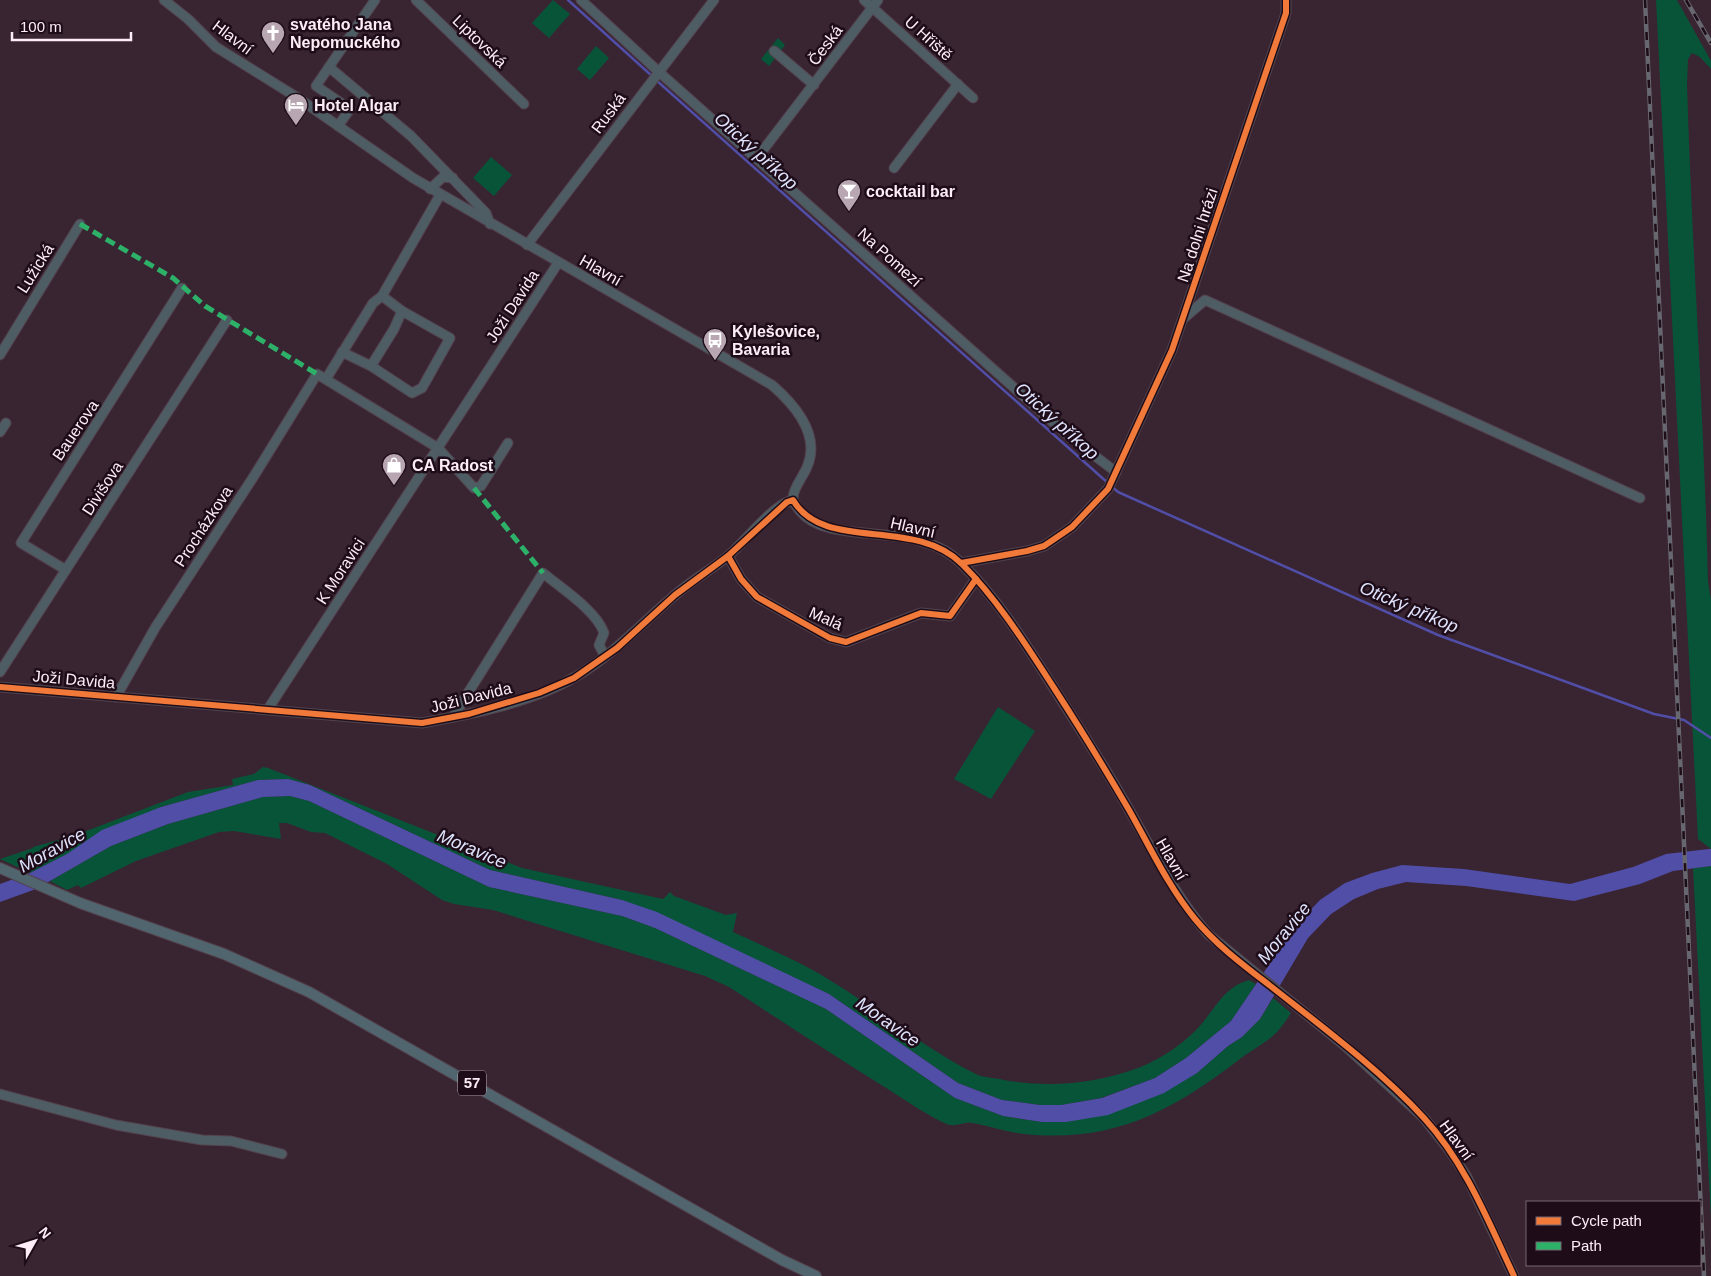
<svg xmlns="http://www.w3.org/2000/svg" width="1711" height="1276" viewBox="0 0 1711 1276" font-family="Arial,sans-serif">
<style>
.green{fill:#085439}
.water{fill:#514ea8}
.lines{fill:none;stroke-linecap:round;stroke-linejoin:round}
.stream{stroke:#514ea8;stroke-width:2.5}
.minor-casing{stroke:#53424d;stroke-width:11}
.major-casing{stroke:#53424d;stroke-width:12}
.minor{stroke:#4e5c64;stroke-width:9}
.major{stroke:#50656e;stroke-width:10}
.rail-casing{stroke:#67676f;stroke-width:4.5}
.rail{stroke:#1e0d19;stroke-width:2.5;stroke-dasharray:8;stroke-linecap:butt}
.quiet{stroke:#2db169;stroke-width:5;stroke-dasharray:10 5;stroke-linecap:butt}
.cycleway-casing{stroke:#1e0d19;stroke-width:9}
.cycleway{stroke:#f17a3a;stroke-width:6}
.labels{text-anchor:middle;stroke-width:5;stroke-linejoin:round;paint-order:stroke}
.shield{fill:#1e0d19;stroke:#baaab4;stroke-width:1}
.shield-label{font-size:15px;font-weight:bold;fill:#fdedf7}
.poi-label{font-size:16px;font-weight:bold;fill:#fdedf7;stroke:#1e0d19;text-anchor:start}
.street-label{font-size:16px;fill:#fdedf7;stroke:#1e0d19}
.water-label{font-size:18px;font-style:italic;fill:#dfe3fd;stroke:#1e0d19}
</style>
<rect width="100%" height="100%" fill="#392432"/>
<g class="green">
<polygon points="553,0 570,14 549,38 532,23"/>
<path d="M1656 0H1677L1711 61V69L1700 57 1692 53 1688 59 1687 84C1692 250 1704 415 1708 581L1711 600V849L1698 839Z"/>
<polygon points="778,38 785,45 769,66 761,59"/>
<polygon points="596,46 609,58 590,80 577,69"/>
<polygon points="491,157 512,175 494,196 473,178"/>
<polygon points="998,707 1035,731 991,799 954,779"/>
<path d="M263 767 268 768 522 868 663 899 670 892 674 896 726 915 737 913 733 932C765 947 799 961 828 979 879 1010 925 1049 978 1075 986 1078 996 1078 1004 1080 1050 1088 1094 1084 1138 1068 1159 1060 1182 1045 1198 1028 1215 1010 1223 987 1249 980L1256 984 1231 1021 1186 1058 1155 1078 1101 1098 1061 1105H1040L1002 1100 958 1083 829 994 622 900 490 870 310 785 288 779 258 780 161 807 30 873 0 859 33 848V847L76 835 188 792 233 785 232 779 254 774Z"/>
<path d="M290 796 309 801 489 887 622 916 655 928 826 1009 955 1098 1003 1116 1042 1122H1066L1197 1073 1228 1046 1242 1037 1260 1019 1273 998 1291 1013C1273 1043 1261 1042 1236 1062 1169 1113 1111 1143 1024 1134 1006 1132 990 1126 972 1123 965 1122 957 1126 950 1125 938 1122 903 1099 891 1091 836 1057 783 1022 729 987L705 976 493 910 454 904 442 900 387 864 325 833 311 832 287 823H279L281 839 234 831 219 832 136 861 81 888 78 885 67 890 50 881 111 846 168 824 263 797Z"/>
<polygon points="1711,866 1711,1219 1693,868"/>
</g>
<polygon class="water" points="288,779 310,785 490,870 622,900 657,912 829,994 958,1083 1002,1100 1040,1105 1061,1105 1102,1098 1155,1078 1186,1058 1231,1021 1296,925 1320,900 1345,883 1372,873 1402,865 1464,869 1570,884 1633,867 1666,854 1709,849 1711,849 1711,866 1673,871 1640,884 1574,901 1466,886 1406,882 1378,889 1354,899 1331,914 1308,938 1260,1019 1242,1037 1228,1046 1197,1073 1164,1093 1108,1115 1066,1122 1042,1122 1003,1116 955,1098 826,1009 655,928 622,916 489,887 309,801 290,796 263,797 168,824 111,846 36,889 0,902 0,884 30,873 67,854 102,830 161,807 258,780"/>
<g class="lines">
<g class="stream">
<polyline points="568,0 652,76"/>
<polyline points="656,80 1118,492 1438,635 1654,714 1684,720 1711,738"/>
</g>
<g class="minor-casing">
<g id="minor">
<path d="M164 0 188 19 216 47 298 98 413 178 772 385C795 405 821 435 807 467 803 477 793 488 793 498 793 503 797 507 800 511 830 548 916 518 961 563 998 599 1027 646 1055 690 1080 729 1105 767 1128 808 1153 851 1175 896 1208 934L1344 1045 1424 1118 1450 1151 1467 1177 1514 1276"/>
<polyline points="416,0 524,104"/>
<polyline points="581,0 659,72 1065,433 1116,472"/>
<polyline points="864,0 973,98"/>
<polyline points="774,51 814,85"/>
<polyline points="329,67 375,0"/>
<polyline points="338,126 350,109 316,86 329,67 411,136 486,213 490,224"/>
<polyline points="757,158 878,0"/>
<polyline points="894,168 958,84"/>
<polyline points="430,189 443,177 453,178"/>
<polyline points="527,245 714,0"/>
<polyline points="1184,318 1205,300 1640,498"/>
<polyline points="342,352 371,366 394,329 402,311"/>
<polyline points="0,355 80,224"/>
<polyline points="371,366 412,393 422,388 450,338 402,311 382,296 440,195"/>
<polyline points="326,379 373,303 382,296"/>
<polyline points="0,432 6,423"/>
<polyline points="728,556 741,579 757,597 830,638 846,642 921,613 950,616 976,579"/>
<polyline points="961,563 1027,551 1044,546 1072,527 1108,489 1172,350 1286,13 1286,0"/>
<polyline points="66,570 21,543 182,288"/>
<polyline points="0,672 227,320"/>
<path d="M0 687 422 723C471 714 531 703 575 677 613 655 642 623 675 595 691 581 710 570 727 557 744 543 773 504 793 500"/>
<polyline points="116,697 155,628 254,476 317,374 438,448 474,488 481,486 508,443"/>
<polyline points="268,709 558,263"/>
<path d="M453 717 543 573C561 588 597 611 604 633L599 645 605 656"/>
<polyline points="0,1094 116,1125 202,1140 231,1141 282,1154"/>
</g>
</g>
<g class="major-casing">
<polyline id="major" points="0,868 80,903 224,954 309,992 782,1260 816,1276"/>
</g>
<use href="#minor" class="minor"/>
<use href="#major" class="major"/>
<g class="rail-casing">
<g id="rail">
<polyline points="1645,0 1704,1276"/>
<polyline points="1686,0 1711,43"/>
</g>
</g>
<use href="#rail" class="rail"/>
<g class="quiet">
<polyline points="80,224 173,278 205,306 317,374"/>
<polyline points="474,488 543,573"/>
</g>
<g class="cycleway-casing">
<g id="cycleway">
<polyline points="728,556 741,579 757,597 830,638 846,642 921,613 950,616 976,579"/>
<polyline points="961,563 1027,551 1044,546 1072,527 1108,489 1172,350 1286,13 1286,0"/>
<path d="M0 687 422 723 469 714 539 693 574 678 617 648 675 595 728 556 787 502 793 500C824 553 914 516 962 564 998 600 1026 645 1054 688 1080 728 1105 769 1129 810 1150 847 1168 886 1195 919 1217 946 1246 967 1273 988 1325 1029 1380 1070 1424 1118 1466 1164 1488 1221 1514 1276"/>
</g>
</g>
<use href="#cycleway" class="cycleway"/>
</g>
<defs>
<g id="church-pin" transform="scale(1.25)"><path d="M0 17L-7.5 6A9.5 9.5 0 1 1 7.5 6Z" fill="#b8a7b2" stroke="#1e0d19"/><path d="M-1.2-6h2.4v3.5h3.3v2.4h-3.3V6h-2.4V-.1h-3.3v-2.4h3.3Z" fill="#fff"/></g>
<g id="hotel-pin" transform="scale(1.25)"><path d="M0 17L-7.5 6A9.5 9.5 0 1 1 7.5 6Z" fill="#b8a7b2" stroke="#1e0d19"/><path d="M-6-4.5h1.5V1H6V5H4.5V3h-9V5H-6ZM-4 0a1.8 1.8 0 1 1 3.6 0ZM.5 0V-2.5h3Q6-2.5 6 0Z" fill="#fff"/></g>
<g id="bar-pin" transform="scale(1.25)"><path d="M0 17L-7.5 6A9.5 9.5 0 1 1 7.5 6Z" fill="#b8a7b2" stroke="#1e0d19"/><path d="M-6-5H6L.8 .8V4.5H3.5V6h-7V4.5H-.8V.8Z" fill="#fff"/></g>
<g id="bus-pin" transform="scale(1.25)"><path d="M0 17L-7.5 6A9.5 9.5 0 1 1 7.5 6Z" fill="#b8a7b2" stroke="#1e0d19"/><path d="M-5-6H5V4H4V6H2V4H-2V6H-4V4H-5ZM-3.5-4V0h7V-4ZM-3.5 1.2v1.5H-2V1.2ZM2 1.2v1.5H3.5V1.2Z" fill="#fff"/></g>
<g id="shop-pin" transform="scale(1.25)"><path d="M0 17L-7.5 6A9.5 9.5 0 1 1 7.5 6Z" fill="#b8a7b2" stroke="#1e0d19"/><path d="M-5-2.5h2.3a2.7 3.5 0 0 1 5.4 0H5L5.5 6h-11ZM-1.5-2.5h3a1.5 2.3 0 0 0-3 0Z" fill="#fff"/></g>
</defs>
<g fill-rule="evenodd">
<use href="#church-pin" x="273" y="33"/>
<use href="#hotel-pin" x="296" y="105"/>
<use href="#bar-pin" x="849" y="191"/>
<use href="#bus-pin" x="715" y="340"/>
<use href="#shop-pin" x="394" y="465"/>
</g>
<g class="labels">
<rect class="shield" x="458" y="1070.5" width="28" height="25" rx="4"/>
<g class="shield-label">
<text x="472" y="1088">57</text>
</g>
<g class="poi-label">
<text x="290" y="30">svatého Jana<tspan x="290" dy="18">Nepomuckého</tspan></text>
<text x="314" y="111">Hotel Algar</text>
<text x="866" y="197">cocktail bar</text>
<text x="732" y="337">Kylešovice,<tspan x="732" dy="18">Bavaria</tspan></text>
<text x="412" y="471">CA Radost</text>
</g>
<g class="street-label">
<text transform="translate(233 37) rotate(37)" y="6">Hlavní</text>
<text transform="translate(929 38) rotate(42)" y="6">U Hřiště</text>
<text transform="translate(480 41) rotate(44)" y="6">Liptovská</text>
<text transform="translate(825 45) rotate(-53)" y="6">Česká</text>
<text transform="translate(608 113) rotate(-53)" y="6">Ruská</text>
<text transform="translate(1197 235) rotate(-72)" y="6">Na dolni hrázi</text>
<text transform="translate(890 257) rotate(42)" y="6">Na Pomezí</text>
<text transform="translate(35 268) rotate(-58)" y="6">Lužická</text>
<text transform="translate(601 270) rotate(30)" y="6">Hlavní</text>
<text transform="translate(512 306) rotate(-57)" y="6">Joži Davida</text>
<text transform="translate(75 430) rotate(-56)" y="6">Bauerova</text>
<text transform="translate(102 488) rotate(-57)" y="6">Divišova</text>
<text transform="translate(203 526) rotate(-57)" y="6">Procházkova</text>
<text transform="translate(913 527) rotate(13)" y="6">Hlavní</text>
<text transform="translate(340 571) rotate(-57)" y="6">K Moravici</text>
<text transform="translate(826 618) rotate(24)" y="6">Malá</text>
<text transform="translate(74 679) rotate(5)" y="6">Joži Davida</text>
<text transform="translate(471 697) rotate(-14)" y="6">Joži Davida</text>
<text transform="translate(1172 859) rotate(60)" y="6">Hlavní</text>
<text transform="translate(1457 1140) rotate(54)" y="6">Hlavní</text>
</g>
<g class="water-label">
<text transform="translate(756 151) rotate(42)" y="6">Otický příkop</text>
<text transform="translate(1057 421) rotate(42)" y="6">Otický příkop</text>
<text transform="translate(1409 607) rotate(23)" y="6">Otický příkop</text>
<text transform="translate(472 849) rotate(23)" y="6">Moravice</text>
<text transform="translate(52 850) rotate(-29)" y="6">Moravice</text>
<text transform="translate(1284 933) rotate(-51)" y="6">Moravice</text>
<text transform="translate(888 1022) rotate(35)" y="6">Moravice</text>
</g>
</g>
<rect x="1526" y="1201" width="175" height="65" fill="#1e0d19" stroke="#776772"/>
<rect x="1536" y="1217" width="25" height="8" fill="#f17a3a" stroke="#776772"/>
<text x="1571" y="1226" font-size="15" fill="#fdedf7">Cycle path</text>
<rect x="1536" y="1242" width="25" height="8" fill="#2db169" stroke="#776772"/>
<text x="1571" y="1251" font-size="15" fill="#fdedf7">Path</text>
<g transform="translate(35 1241) rotate(51)" stroke="#1e0d19" stroke-width="4" paint-order="stroke">
<path d="M0-4L9 19L0 12L-9 19Z" fill="#fdedf7"/>
<text y="-8" font-size="14" font-weight="bold" text-anchor="middle" fill="#fdedf7">N</text>
</g>
<path d="M12 32v8h119v-8" fill="none" stroke="#fdedf7" stroke-width="2.5"/>
<text x="20" y="32" font-size="15" fill="#fdedf7" stroke="#1e0d19" stroke-width="4" paint-order="stroke">100 m</text>
</svg>
